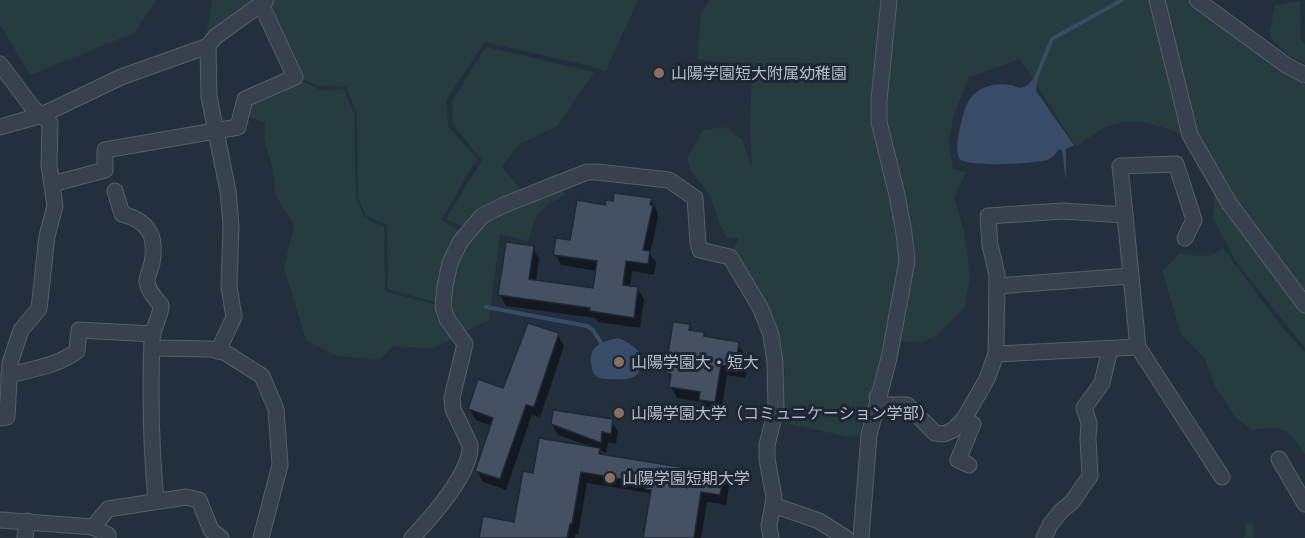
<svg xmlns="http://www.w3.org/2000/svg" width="1305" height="538" viewBox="0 0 1305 538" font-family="'Nunito Sans','Noto Sans JP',sans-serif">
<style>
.green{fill:#263c3f}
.water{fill:#394c67}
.shadow{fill:#0007}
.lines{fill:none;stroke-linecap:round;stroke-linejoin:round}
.stream{stroke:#394c67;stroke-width:4}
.building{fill:#455162;stroke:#1f2835;stroke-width:1.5}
.street-casing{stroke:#565f6c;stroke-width:17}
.street{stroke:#38414e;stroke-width:15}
.education-dot{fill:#8d6e63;stroke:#1d2633;stroke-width:2}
.labels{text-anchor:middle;stroke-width:6;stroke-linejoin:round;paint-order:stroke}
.poi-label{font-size:16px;fill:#b4bcc9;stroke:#1d2633;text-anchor:start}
</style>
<rect width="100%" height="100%" fill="#242f3e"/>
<g class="green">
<polygon points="0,0 156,0 134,33 30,75 0,24"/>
<polygon points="212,0 638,0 605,72 591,66 485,42 446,100 448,126 477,159 441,220 460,231 438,303 388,289 387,225 366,216 358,197 357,113 346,87 318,86 298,77 261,1 207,32"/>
<polygon points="710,0 1185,0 1305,85 1305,348 1236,262 1213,218 1216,171 1175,131 1143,122 1123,122 1103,128 1076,146 1020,59 969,77 954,114 949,141 953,169 966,172 954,197 964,232 970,275 965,307 939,334 920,343 883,339 879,374 864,414 860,434 854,438 777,421 785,395 781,393 786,370 782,364 769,316 733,248 739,238 727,238 719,223 710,195 691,171 687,158 703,130 724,127 742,139 752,168 750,129 752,66 697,59 701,13"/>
<polygon points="1300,1 1301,41 1305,45 1305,64 1288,55 1269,36 1275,5"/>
<path d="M486 47 594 72 557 126 518 145 502 167 521 190 556 173 565 195C538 208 536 213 528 241L500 234 489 320 432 349 394 346 379 360 338 356 306 340 284 268 294 225 276 196 273 170 264 139 265 123 246 115 247 102 297 79 321 90 344 89 354 113 356 198 365 218 384 227 385 291 437 305 451 306 452 289 464 227 446 219 482 160 453 125 452 101Z"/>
<path d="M1223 248 1281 326 1305 352V455C1288 427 1283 426 1251 430L1235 416 1215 386 1205 359 1181 334 1162 271 1179 254 1210 256Z"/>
<polygon points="1253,522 1254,538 1244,538 1246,523"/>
</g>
<g class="water">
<path d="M1036 75 1038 76 1036 91 1074 145 1066 149V181L1062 150 1059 149C1057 152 1053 157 1049 159 1039 164 964 168 959 158 954 147 962 115 967 104 974 88 993 82 1010 85 1013 85 1016 87 1019 88 1027 88 1032 81 1036 75Z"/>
<path d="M618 338C629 342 636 348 644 357 641 380 629 380 610 379 605 379 600 379 596 376 592 373 592 368 591 363 588 346 604 341 618 338Z"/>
</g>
<g class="shadow">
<polygon points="651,200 657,211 658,218 650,254 656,263 654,275 632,271 630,287 637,288 644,299 640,328 598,322 595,318 506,306 500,295 533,248 539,259 536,282 595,290 597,271 561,265 555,254 572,242 606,206"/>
<polygon points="689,326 693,332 704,334 706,338 738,344 745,355 743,364 747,370 745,378 727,375 721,413 707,410 702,402 677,398 671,387 672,381 667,372"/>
<polygon points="558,335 564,346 540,417 532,415 506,490 483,482 477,471 492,426 476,420 469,409 504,390"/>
<polygon points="612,421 618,432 616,444 608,442 606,453 599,450 603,456 723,475 729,486 726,505 707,502 701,538 645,538 651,497 649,493 587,483 578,535 575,534 575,538 481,538 515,523 534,475 589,446 558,435 552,424"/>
</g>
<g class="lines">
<g class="stream">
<polyline points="1036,78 1052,39 1122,0"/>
<polyline points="486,307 587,326 593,330 603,346"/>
</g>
</g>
<g class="building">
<polygon points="614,193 652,198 650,205 653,205 643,250 650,251 648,264 626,261 623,285 638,287 634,318 590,311 590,308 498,295 506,242 534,246 529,279 593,288 597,261 553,255 556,238 570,240 577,200 605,205 606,200 613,201"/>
<polygon points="673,322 690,324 689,330 704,332 704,336 739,342 737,357 741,357 739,368 721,365 715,402 699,400 700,392 669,387 671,374 665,373"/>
<polygon points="528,323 559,333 534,407 526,405 500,479 475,471 493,418 468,409 478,379 503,388"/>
<polygon points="553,410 613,419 611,434 602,432 601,443 551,424"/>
<polygon points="539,438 600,448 599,454 724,474 720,495 701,492 694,538 643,538 651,490 645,489 646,483 581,472 572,524 570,524 567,538 479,538 483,516 514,522 523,471 533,473"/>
</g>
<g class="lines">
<g class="street-casing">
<g id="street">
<polyline points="1157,0 1190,135 1229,203 1305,305"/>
<polyline points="1197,0 1286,65 1305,75"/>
<polyline points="208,46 209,97 228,191 231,225 229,287 234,317 218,351"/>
<polyline points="0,64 32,107 50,123 49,165 55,206 47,236 39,309 21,330 10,363 7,417 0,418"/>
<polyline points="0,127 42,115 121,77 208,46 215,37 261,4"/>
<polyline points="52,184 105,170 105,150 238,127 245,99 295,77 261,4 266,0"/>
<path d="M115 191 122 214C149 221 157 236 152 263 151 269 147 275 147 281 148 291 155 298 161 305 161 318 152 327 152 340 150 394 151 448 156 501"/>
<polyline points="1125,215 1120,166 1176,164 1194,220 1185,238"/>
<polyline points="997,286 1131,276"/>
<polyline points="152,348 210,349 224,352 262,376 276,409 280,465 261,538"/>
<polyline points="996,354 1138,347"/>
<path d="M9 375C33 369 57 366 77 351L79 330 153 334"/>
<polyline points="877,397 883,405 907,405 935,433 944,434 953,430 964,419 987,379 996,354 997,275 990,245 988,216 1063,211 1125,215 1138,347 1222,477"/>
<polyline points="964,419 973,424 958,460 969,465"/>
<polyline points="1279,459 1305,504"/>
<polyline points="0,520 93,527 108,509 186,497 199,500 211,530 221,538"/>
<polyline points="93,527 108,535 108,538"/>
<polyline points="25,538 27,521"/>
<path d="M412 538C430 519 472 472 470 445L453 409 452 398 465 344 447 319 443 306 445 286 450 263 460 242 482 216 504 205 587 172H596L669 180 695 198 698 243 700 250 730 257 761 309 771 335 775 363 776 409 767 445V459L774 497 773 505 819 521 846 538"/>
<polyline points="771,538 769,525 773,505"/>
<polyline points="861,538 869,435 889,358 907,261 904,233 897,195 879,122 879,100 889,0"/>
<polyline points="1044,538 1050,525 1061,511 1072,502 1090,476 1088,438 1089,423 1084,408 1102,383 1110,349"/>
</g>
</g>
<use href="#street" class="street"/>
</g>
<g class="education-dot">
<circle cx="659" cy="73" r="6"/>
<circle cx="619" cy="362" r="6"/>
<circle cx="619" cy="413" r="6"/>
<circle cx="610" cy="478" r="6"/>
</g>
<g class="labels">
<g class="poi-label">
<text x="671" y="79">山陽学園短大附属幼稚園</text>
<text x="631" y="368">山陽学園大・短大</text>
<text x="631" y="419">山陽学園大学（コミュニケーション学部）</text>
<text x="622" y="484">山陽学園短期大学</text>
</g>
</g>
</svg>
